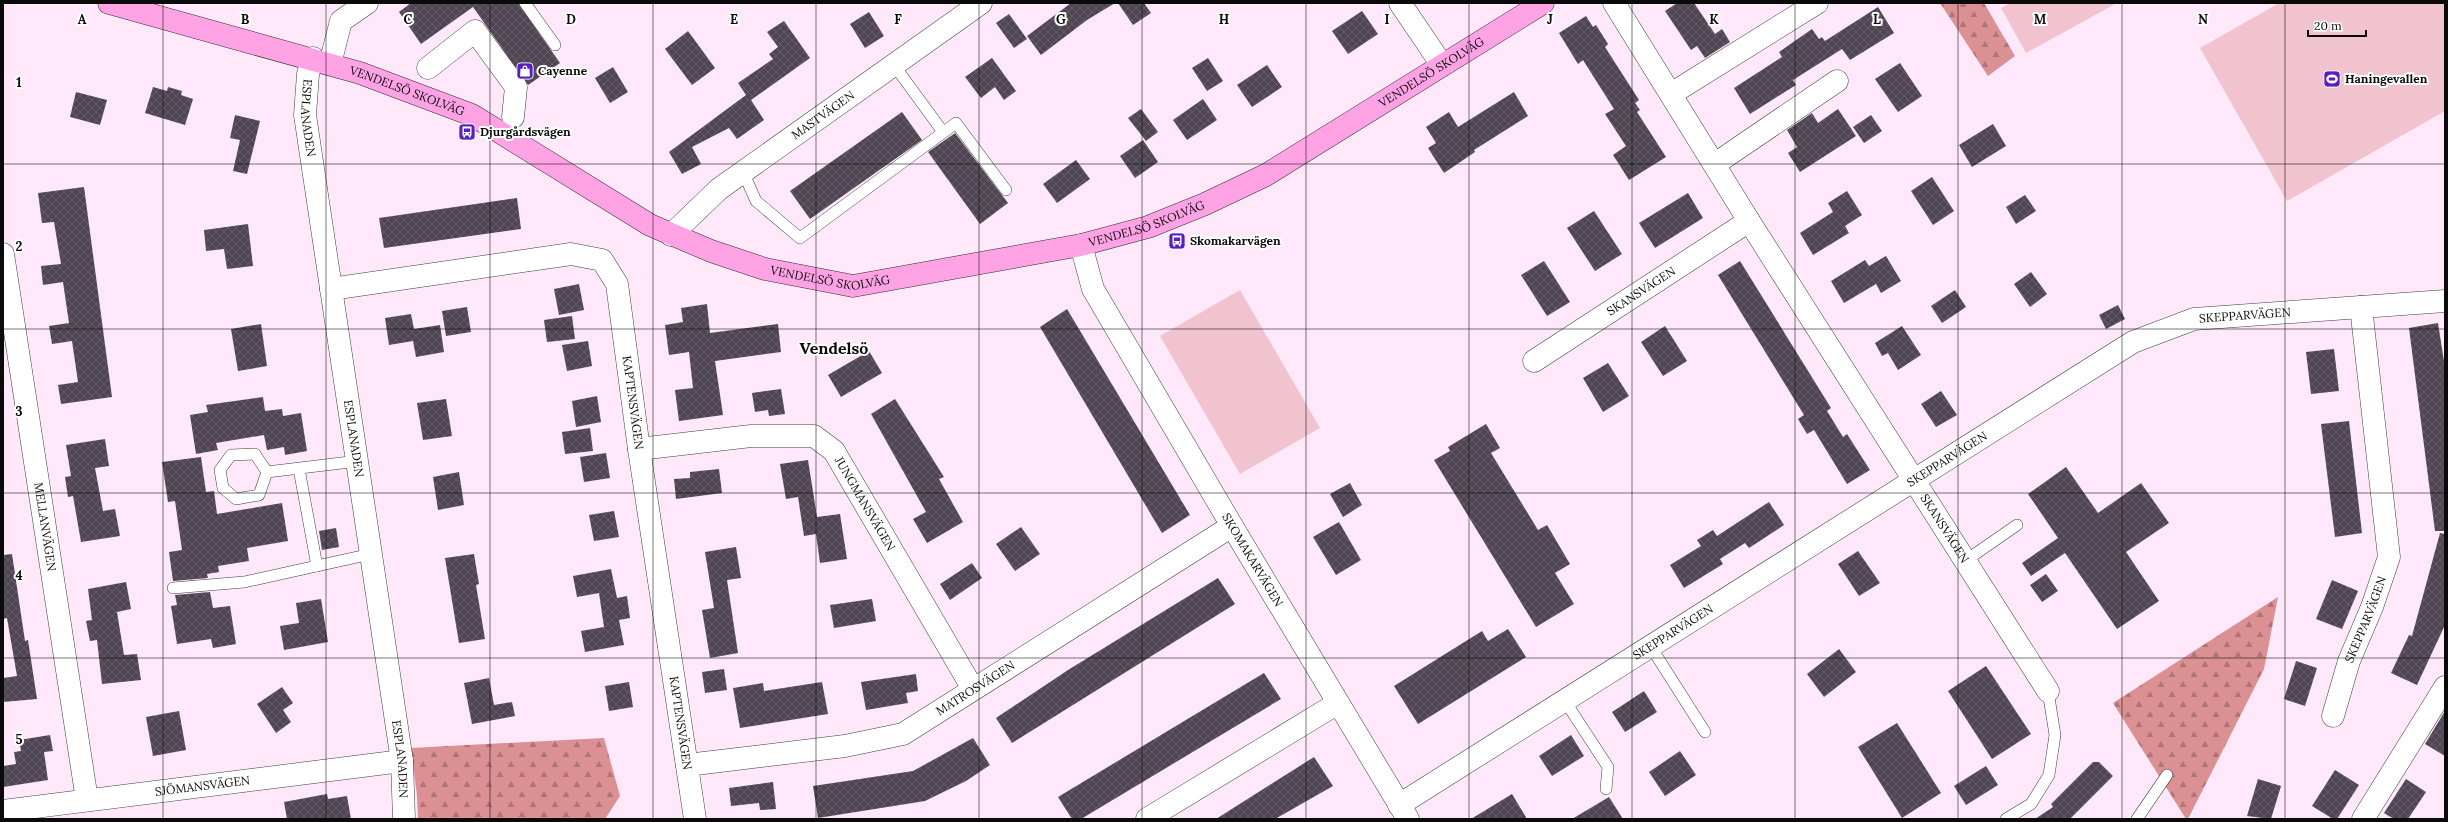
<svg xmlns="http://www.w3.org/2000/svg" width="2448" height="822" viewBox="0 0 2448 822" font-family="Lora,serif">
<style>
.forest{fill:url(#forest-firs)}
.pitch{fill:#f1c3cf}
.building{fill:url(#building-cross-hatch)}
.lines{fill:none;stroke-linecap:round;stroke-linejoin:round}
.lane-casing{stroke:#3d3d3d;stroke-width:12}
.street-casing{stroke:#3d3d3d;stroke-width:23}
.secondary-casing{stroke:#2c2c2c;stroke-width:23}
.lane{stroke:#fff;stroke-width:11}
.street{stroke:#fff;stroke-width:22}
.secondary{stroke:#ffa3e5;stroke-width:22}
.grid{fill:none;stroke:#0a0a0a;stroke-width:1;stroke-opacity:0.55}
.labels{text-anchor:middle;stroke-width:4;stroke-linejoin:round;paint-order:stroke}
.poi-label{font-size:12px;font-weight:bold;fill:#0a0a0a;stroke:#fff;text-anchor:start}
.street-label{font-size:12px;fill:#0a0a0a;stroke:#fff}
.district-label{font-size:16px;font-weight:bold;fill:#0a0a0a;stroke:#fff}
.grid-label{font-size:13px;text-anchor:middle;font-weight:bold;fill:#0a0a0a;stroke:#fff;stroke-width:4;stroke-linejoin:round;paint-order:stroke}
</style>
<defs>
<pattern id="forest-firs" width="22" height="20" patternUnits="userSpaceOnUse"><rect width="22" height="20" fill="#db9094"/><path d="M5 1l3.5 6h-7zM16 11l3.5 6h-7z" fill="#b07477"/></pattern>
<pattern id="building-cross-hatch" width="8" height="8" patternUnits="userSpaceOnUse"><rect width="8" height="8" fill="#504653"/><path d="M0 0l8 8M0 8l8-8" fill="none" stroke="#645c67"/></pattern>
</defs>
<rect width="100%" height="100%" fill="#ffe8fa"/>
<g class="forest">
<polygon points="1940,3 1984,3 2015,56 1988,76"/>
<polygon points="2278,597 2264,669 2188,819 2186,819 2113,703"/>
<polygon points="604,738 620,796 605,819 418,819 417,796 411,748"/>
</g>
<g class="pitch">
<polygon points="2010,3 2117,3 2026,53 2001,8"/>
<polygon points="2279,3 2445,3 2445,111 2287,201 2200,48"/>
<polygon points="1240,290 1320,428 1240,474 1160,336"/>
</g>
<g class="building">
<polygon points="411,3 518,3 560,63 528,85 473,7 421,44 399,12"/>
<polygon points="1071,3 1115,3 1087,20 1041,55 1027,36"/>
<polygon points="1118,3 1144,3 1151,13 1133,25"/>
<polygon points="1677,3 1694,3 1715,34 1722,29 1730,42 1705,58 1697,46 1691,50 1665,11"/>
<polygon points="1878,7 1894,33 1850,60 1842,49 1793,80 1796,85 1750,114 1734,88 1782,57 1779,52 1812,29 1819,39 1822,37 1825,41"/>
<polygon points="1362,11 1378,34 1348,54 1332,31"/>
<polygon points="869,12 884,36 865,48 850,24"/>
<polygon points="1009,14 1027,39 1014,48 996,23"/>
<polygon points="1586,16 1593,27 1596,25 1608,44 1605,47 1639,100 1635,103 1640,110 1637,112 1666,157 1629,180 1613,155 1626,146 1605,114 1614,109 1583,60 1578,64 1559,33"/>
<polygon points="784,21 810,58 751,100 764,120 737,139 729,128 692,147 701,164 682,174 669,152 746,95 738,83 773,59 769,54 778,47 767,32"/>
<polygon points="688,31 715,68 692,85 665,49"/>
<polygon points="992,58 1016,91 1004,100 995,87 981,98 965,77"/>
<polygon points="1208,58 1223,81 1207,91 1192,68"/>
<polygon points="1900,63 1922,96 1898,112 1875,79"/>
<polygon points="1267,65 1282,87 1252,107 1237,85"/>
<polygon points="613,67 628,92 610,103 595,78"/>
<polygon points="153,87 167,91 168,87 182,91 181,95 193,99 185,125 145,113"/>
<polygon points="76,92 107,100 100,125 70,117"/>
<polygon points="1514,92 1528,116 1474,150 1475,152 1444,173 1428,148 1436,143 1426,127 1449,112 1458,127"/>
<polygon points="1203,99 1217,120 1187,140 1173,120"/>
<polygon points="1141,109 1158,132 1146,141 1128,118"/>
<polygon points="1838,109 1856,136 1800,172 1788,153 1797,147 1787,130 1812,113 1818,123"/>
<polygon points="902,112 922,140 810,219 790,191"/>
<polygon points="235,115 260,121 247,174 233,171 240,140 230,138"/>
<polygon points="1871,115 1882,131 1864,143 1853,127"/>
<polygon points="1993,124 2006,146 1972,167 1959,145"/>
<polygon points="955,133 1008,203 980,224 928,152"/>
<polygon points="1143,140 1158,162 1135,178 1120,156"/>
<polygon points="1076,160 1090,179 1057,203 1043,184"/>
<polygon points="1932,177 1954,211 1933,225 1911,191"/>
<polygon points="84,187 112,397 61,404 58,385 78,382 72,341 52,344 49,326 69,323 63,282 43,285 41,266 61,264 54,222 42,223 38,193"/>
<polygon points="1847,191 1862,215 1845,226 1849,233 1813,255 1800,233 1833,212 1828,203"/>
<polygon points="1688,193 1703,218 1655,248 1639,223"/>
<polygon points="2025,195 2036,211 2016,224 2006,207"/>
<polygon points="517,198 521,229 384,248 379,218"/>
<polygon points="1594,211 1622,254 1595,271 1567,228"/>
<polygon points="248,224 253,266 227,269 224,249 206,251 204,230"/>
<polygon points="1886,256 1901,281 1881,293 1876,284 1844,303 1831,281 1865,260 1869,266"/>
<polygon points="1544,261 1570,302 1547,316 1521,275"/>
<polygon points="1740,261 1831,408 1827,411 1843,437 1847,434 1870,470 1847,484 1814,430 1807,434 1798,419 1804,415 1718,275"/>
<polygon points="2031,272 2047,294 2030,307 2014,284"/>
<polygon points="579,284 584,310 559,315 554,289"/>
<polygon points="1955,290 1966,307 1942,323 1931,306"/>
<polygon points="707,304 710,333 778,324 781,352 715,361 723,415 679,421 675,390 693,388 689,352 669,355 665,325 683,322 681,308"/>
<polygon points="2118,305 2125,319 2106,329 2099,315"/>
<polygon points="467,307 471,332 446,336 442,311"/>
<polygon points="1067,309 1190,515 1162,533 1040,327"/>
<polygon points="411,314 414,329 440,325 444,352 416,357 413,341 389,345 385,318"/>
<polygon points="572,316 575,339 547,342 544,320"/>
<polygon points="2438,323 2445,368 2445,531 2435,531 2409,328"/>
<polygon points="261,324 267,366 238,371 231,329"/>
<polygon points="1665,326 1687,361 1663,376 1641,342"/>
<polygon points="1902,326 1921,355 1898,370 1888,353 1882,356 1875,343"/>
<polygon points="588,341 592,366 567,371 562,345"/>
<polygon points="2334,349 2339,391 2311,394 2306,352"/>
<polygon points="869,351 882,373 841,397 828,375"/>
<polygon points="1608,363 1629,396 1603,412 1583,378"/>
<polygon points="781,389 785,414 769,416 768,410 755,412 752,393"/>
<polygon points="1941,391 1957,415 1936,427 1921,404"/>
<polygon points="597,396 601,422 576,427 572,401"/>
<polygon points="263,397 265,411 282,409 283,416 301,413 307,451 285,455 284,447 267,450 264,435 216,443 218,450 196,454 190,415 208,412 206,405"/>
<polygon points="446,399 452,436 423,440 417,403"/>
<polygon points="895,399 944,477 939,479 963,522 927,543 913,519 926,512 871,414"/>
<polygon points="2349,421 2362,533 2335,537 2321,424"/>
<polygon points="1486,424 1500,448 1491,453 1538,530 1547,525 1570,564 1555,573 1574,604 1536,627 1434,460 1450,451 1448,447"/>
<polygon points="590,428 593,451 565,454 562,432"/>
<polygon points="105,439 109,466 95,468 103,511 115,509 120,536 81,542 73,496 68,497 65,477 71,476 66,445"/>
<polygon points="606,453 610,478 584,482 580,457"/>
<polygon points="201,457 206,492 214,491 217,514 282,503 288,541 247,548 249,561 218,566 219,572 207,574 208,578 173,581 169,552 182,550 175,501 168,502 162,462"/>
<polygon points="808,460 817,517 840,514 847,559 820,563 816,534 804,536 798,497 786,499 780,464"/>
<polygon points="2066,467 2098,513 2141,483 2169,523 2126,552 2159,601 2117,629 2065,553 2031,576 2022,563 2058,538 2028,494"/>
<polygon points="719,469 722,493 676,499 674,479 690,478 690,472"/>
<polygon points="459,472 464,505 438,510 433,477"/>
<polygon points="1350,483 1362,505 1343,517 1330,494"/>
<polygon points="1769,502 1784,525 1749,548 1745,543 1720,559 1723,564 1684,588 1670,565 1701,546 1697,540 1713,530 1717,536"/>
<polygon points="614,511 619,537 594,541 589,515"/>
<polygon points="1339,522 1361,560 1336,575 1313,537"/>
<polygon points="1021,527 1040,554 1015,571 996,544"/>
<polygon points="336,528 339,547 322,550 319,531"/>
<polygon points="2440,533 2445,534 2445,625 2417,685 2391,673 2409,635 2412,636"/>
<polygon points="736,547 741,578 727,580 738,653 710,658 702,610 714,608 705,552"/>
<polygon points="1858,551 1880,583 1859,596 1838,564"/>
<polygon points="12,554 25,641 28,640 37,699 3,702 3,678 17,676 7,618 3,619 3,555"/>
<polygon points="474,554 479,584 476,585 485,639 459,643 445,558"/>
<polygon points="972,563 982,578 950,600 940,584"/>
<polygon points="611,569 617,598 627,596 630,618 619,620 624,645 585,652 581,631 604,627 599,593 577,597 573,576"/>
<polygon points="2046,574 2058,591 2042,602 2030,585"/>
<polygon points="1218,578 1235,604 1012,743 996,718 1068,670"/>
<polygon points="2332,580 2358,591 2342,629 2316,619"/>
<polygon points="126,582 131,609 117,612 124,655 137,654 141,680 102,684 97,640 90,641 86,621 92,620 88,589"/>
<polygon points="210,592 213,608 230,606 236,644 213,648 211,639 177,644 171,606 177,605 175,595"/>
<polygon points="321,599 328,642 284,650 280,626 299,623 296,603"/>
<polygon points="872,599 876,621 834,628 830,605"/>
<polygon points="1508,629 1526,657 1418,724 1394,686 1482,631 1488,641"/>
<polygon points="1839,649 1856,672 1824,697 1807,674"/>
<polygon points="2296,661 2317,668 2305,706 2284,699"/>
<polygon points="1986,666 2031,734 1992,759 1948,691"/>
<polygon points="724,669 727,690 705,693 702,672"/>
<polygon points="1264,673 1281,699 1081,819 1072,819 1058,797"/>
<polygon points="916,674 918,691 906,693 908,703 866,710 861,682"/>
<polygon points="489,678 494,705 512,702 515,716 472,724 464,683"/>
<polygon points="629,682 633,707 609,711 605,686"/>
<polygon points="822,682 828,714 740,728 733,688 763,683 764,691"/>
<polygon points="282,687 293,703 283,710 291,722 276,733 257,704"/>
<polygon points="1644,691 1657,712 1625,732 1612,712"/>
<polygon points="179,711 186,750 153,756 146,717"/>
<polygon points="2445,711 2445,756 2425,744"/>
<polygon points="1897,723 1941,793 1902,818 1858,747"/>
<polygon points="50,735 53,751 44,752 48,780 3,787 3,766 16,764 14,752 21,751 19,740"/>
<polygon points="1571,735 1584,756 1552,776 1539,756"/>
<polygon points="973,738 990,765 966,781 925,801 818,818 813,786 913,771"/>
<polygon points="1680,751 1696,775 1665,796 1649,772"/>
<polygon points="1314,757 1333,786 1275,819 1216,819"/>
<polygon points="2093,762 2099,762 2113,776 2070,819 2035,819 2053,807 2051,804"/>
<polygon points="1986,766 1998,785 1966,805 1954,786"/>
<polygon points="2335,770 2359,785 2337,819 2333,819 2312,806"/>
<polygon points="2258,779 2281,786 2271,819 2247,816"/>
<polygon points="2406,779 2426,792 2408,819 2394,819 2384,813"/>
<polygon points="773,782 776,809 760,810 759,803 731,806 729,788"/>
<polygon points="327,794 328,799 347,796 351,819 287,819 284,802"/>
<polygon points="1512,794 1527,819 1471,819"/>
<polygon points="1609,797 1623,819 1572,819"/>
</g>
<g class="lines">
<g class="lane-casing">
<g id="lane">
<polyline points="525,3 555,45"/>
<polyline points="894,65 943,132"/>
<polyline points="744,174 756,201 800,238 956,123 1006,190"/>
<polyline points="299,469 317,566"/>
<polyline points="267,472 259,495 236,499 223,488 220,470 231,455 255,454 267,472 358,461"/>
<polyline points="1965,561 2017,525"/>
<polyline points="173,588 244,582 371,554"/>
<polyline points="1651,647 1705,732"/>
<polyline points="1565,701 1608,767 1606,789"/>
<polyline points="2006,819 2031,804 2049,775 2055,735 2048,691"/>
<polyline points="2137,819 2167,775"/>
</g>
</g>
<g class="street-casing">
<g id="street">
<polyline points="1400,3 1442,65"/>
<path id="s1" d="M1614 3 1749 221 2048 691"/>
<path id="s2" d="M313 58 308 74 305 115 402 761 404 819"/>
<polyline points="330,64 341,21 367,3"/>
<polyline points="428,68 475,31 516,87 513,117"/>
<polyline points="1671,94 1817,3"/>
<polyline points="1715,164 1837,81"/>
<path id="s3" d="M671 235 719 189 981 3"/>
<path id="s4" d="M1081 245 1093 289 1232 526 1408 819"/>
<path id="s5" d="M3 254 87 800"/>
<path id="s6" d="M331 289 571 254 602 260 617 284 639 449 695 819"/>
<path id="s7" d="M1534 361 1749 221"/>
<path id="s8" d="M639 449 751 436H814L834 451 973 689"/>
<path id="s9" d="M2333 716 2349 661 2372 607 2389 557 2361 307"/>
<path id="s10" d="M687 765 845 746 903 734 1232 526"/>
<path id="s11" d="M1399 805 2133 342 2194 319 2445 301"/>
<path id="s12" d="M3 811 402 761"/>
<polyline points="1147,819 1338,703"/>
<polyline points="2363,819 2445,687"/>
</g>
</g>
<g class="secondary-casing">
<g id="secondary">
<path id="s13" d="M109 3 360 73 472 115 650 225 711 251 765 269 853 286 1081 245 1148 227 1205 204 1266 175 1543 3"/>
</g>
</g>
<use href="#lane" class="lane"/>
<use href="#street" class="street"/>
<use href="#secondary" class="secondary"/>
</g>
<path class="grid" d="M163 3V819M326 3V819M490 3V819M653 3V819M816 3V819M979 3V819M1142 3V819M1306 3V819M1469 3V819M1632 3V819M1795 3V819M1958 3V819M2122 3V819M2285 3V819M3 164H2445M3 329H2445M3 493H2445M3 658H2445"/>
<defs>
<g id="shop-square" transform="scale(0.9)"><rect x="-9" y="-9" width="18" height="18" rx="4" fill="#561fbe" stroke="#fff"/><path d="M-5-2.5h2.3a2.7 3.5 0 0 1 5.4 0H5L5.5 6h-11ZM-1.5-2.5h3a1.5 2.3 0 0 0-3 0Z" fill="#fff"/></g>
<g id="stadium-square" transform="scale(0.9)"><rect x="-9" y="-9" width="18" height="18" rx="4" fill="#561fbe" stroke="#fff"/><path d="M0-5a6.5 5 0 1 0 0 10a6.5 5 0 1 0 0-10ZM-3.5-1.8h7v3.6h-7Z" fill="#fff"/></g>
<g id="bus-square" transform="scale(0.9)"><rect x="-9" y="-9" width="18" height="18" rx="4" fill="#561fbe" stroke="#fff"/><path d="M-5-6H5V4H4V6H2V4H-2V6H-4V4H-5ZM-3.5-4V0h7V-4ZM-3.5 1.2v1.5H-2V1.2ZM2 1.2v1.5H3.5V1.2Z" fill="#fff"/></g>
</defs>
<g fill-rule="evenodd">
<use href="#shop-square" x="525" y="71"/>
<use href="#stadium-square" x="2332" y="79"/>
<use href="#bus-square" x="467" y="132"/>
<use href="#bus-square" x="1177" y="241"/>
</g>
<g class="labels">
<g class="poi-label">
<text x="538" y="75">Cayenne</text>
<text x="2345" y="83">Haningevallen</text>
<text x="480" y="136">Djurgårdsvägen</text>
<text x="1190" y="245">Skomakarvägen</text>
</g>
<g class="street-label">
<text dy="4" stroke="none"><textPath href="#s13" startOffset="1427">VENDELSÖ SKOLVÄG</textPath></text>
<text dy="4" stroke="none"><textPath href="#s13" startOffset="311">VENDELSÖ SKOLVÄG</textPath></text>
<text dy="4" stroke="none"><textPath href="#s3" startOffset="194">MASTVÄGEN</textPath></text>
<text dy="4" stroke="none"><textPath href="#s2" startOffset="61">ESPLANADEN</textPath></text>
<text dy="4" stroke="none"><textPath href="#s13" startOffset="1103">VENDELSÖ SKOLVÄG</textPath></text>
<text dy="4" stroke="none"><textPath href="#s13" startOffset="779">VENDELSÖ SKOLVÄG</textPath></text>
<text dy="4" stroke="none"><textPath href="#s7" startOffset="128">SKANSVÄGEN</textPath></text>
<text dy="4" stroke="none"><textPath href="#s11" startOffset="984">SKEPPARVÄGEN</textPath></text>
<text dy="4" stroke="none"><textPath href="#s6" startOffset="422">KAPTENSVÄGEN</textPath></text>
<text dy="4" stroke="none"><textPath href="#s2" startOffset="385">ESPLANADEN</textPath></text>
<text dy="4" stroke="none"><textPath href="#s11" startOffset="648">SKEPPARVÄGEN</textPath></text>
<text dy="4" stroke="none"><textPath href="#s8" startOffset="262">JUNGMANSVÄGEN</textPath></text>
<text dy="4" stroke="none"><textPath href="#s5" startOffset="276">MELLANVÄGEN</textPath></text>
<text dy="4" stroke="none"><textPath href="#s1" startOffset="621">SKANSVÄGEN</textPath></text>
<text dy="4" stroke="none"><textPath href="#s4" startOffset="360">SKOMAKARVÄGEN</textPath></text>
<text dy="4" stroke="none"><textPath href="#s9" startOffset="102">SKEPPARVÄGEN</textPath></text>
<text dy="4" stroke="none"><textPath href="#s11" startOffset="324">SKEPPARVÄGEN</textPath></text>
<text dy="4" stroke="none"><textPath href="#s10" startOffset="304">MATROSVÄGEN</textPath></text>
<text dy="4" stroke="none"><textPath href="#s6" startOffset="746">KAPTENSVÄGEN</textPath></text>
<text dy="4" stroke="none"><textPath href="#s2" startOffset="709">ESPLANADEN</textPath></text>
<text dy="4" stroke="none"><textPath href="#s12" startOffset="201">SJÖMANSVÄGEN</textPath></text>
</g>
<g class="district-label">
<text x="834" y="354">Vendelsö</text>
</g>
</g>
<g class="grid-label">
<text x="82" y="24">A</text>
<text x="245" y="24">B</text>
<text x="408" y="24">C</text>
<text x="571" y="24">D</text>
<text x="734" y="24">E</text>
<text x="898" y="24">F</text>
<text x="1061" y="24">G</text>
<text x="1224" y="24">H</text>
<text x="1387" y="24">I</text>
<text x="1550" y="24">J</text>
<text x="1714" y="24">K</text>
<text x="1877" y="24">L</text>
<text x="2040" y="24">M</text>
<text x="2203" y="24">N</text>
<text x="19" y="87">1</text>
<text x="19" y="251">2</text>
<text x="19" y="416">3</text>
<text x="19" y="580">4</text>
<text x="19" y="744">5</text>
</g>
<rect width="2448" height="822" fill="none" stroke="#0a0a0a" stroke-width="8"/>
<path d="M2308 30v6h58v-6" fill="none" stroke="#0a0a0a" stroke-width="2"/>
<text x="2314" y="30" font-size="12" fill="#0a0a0a" stroke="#ffffff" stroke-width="3" paint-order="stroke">20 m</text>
</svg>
